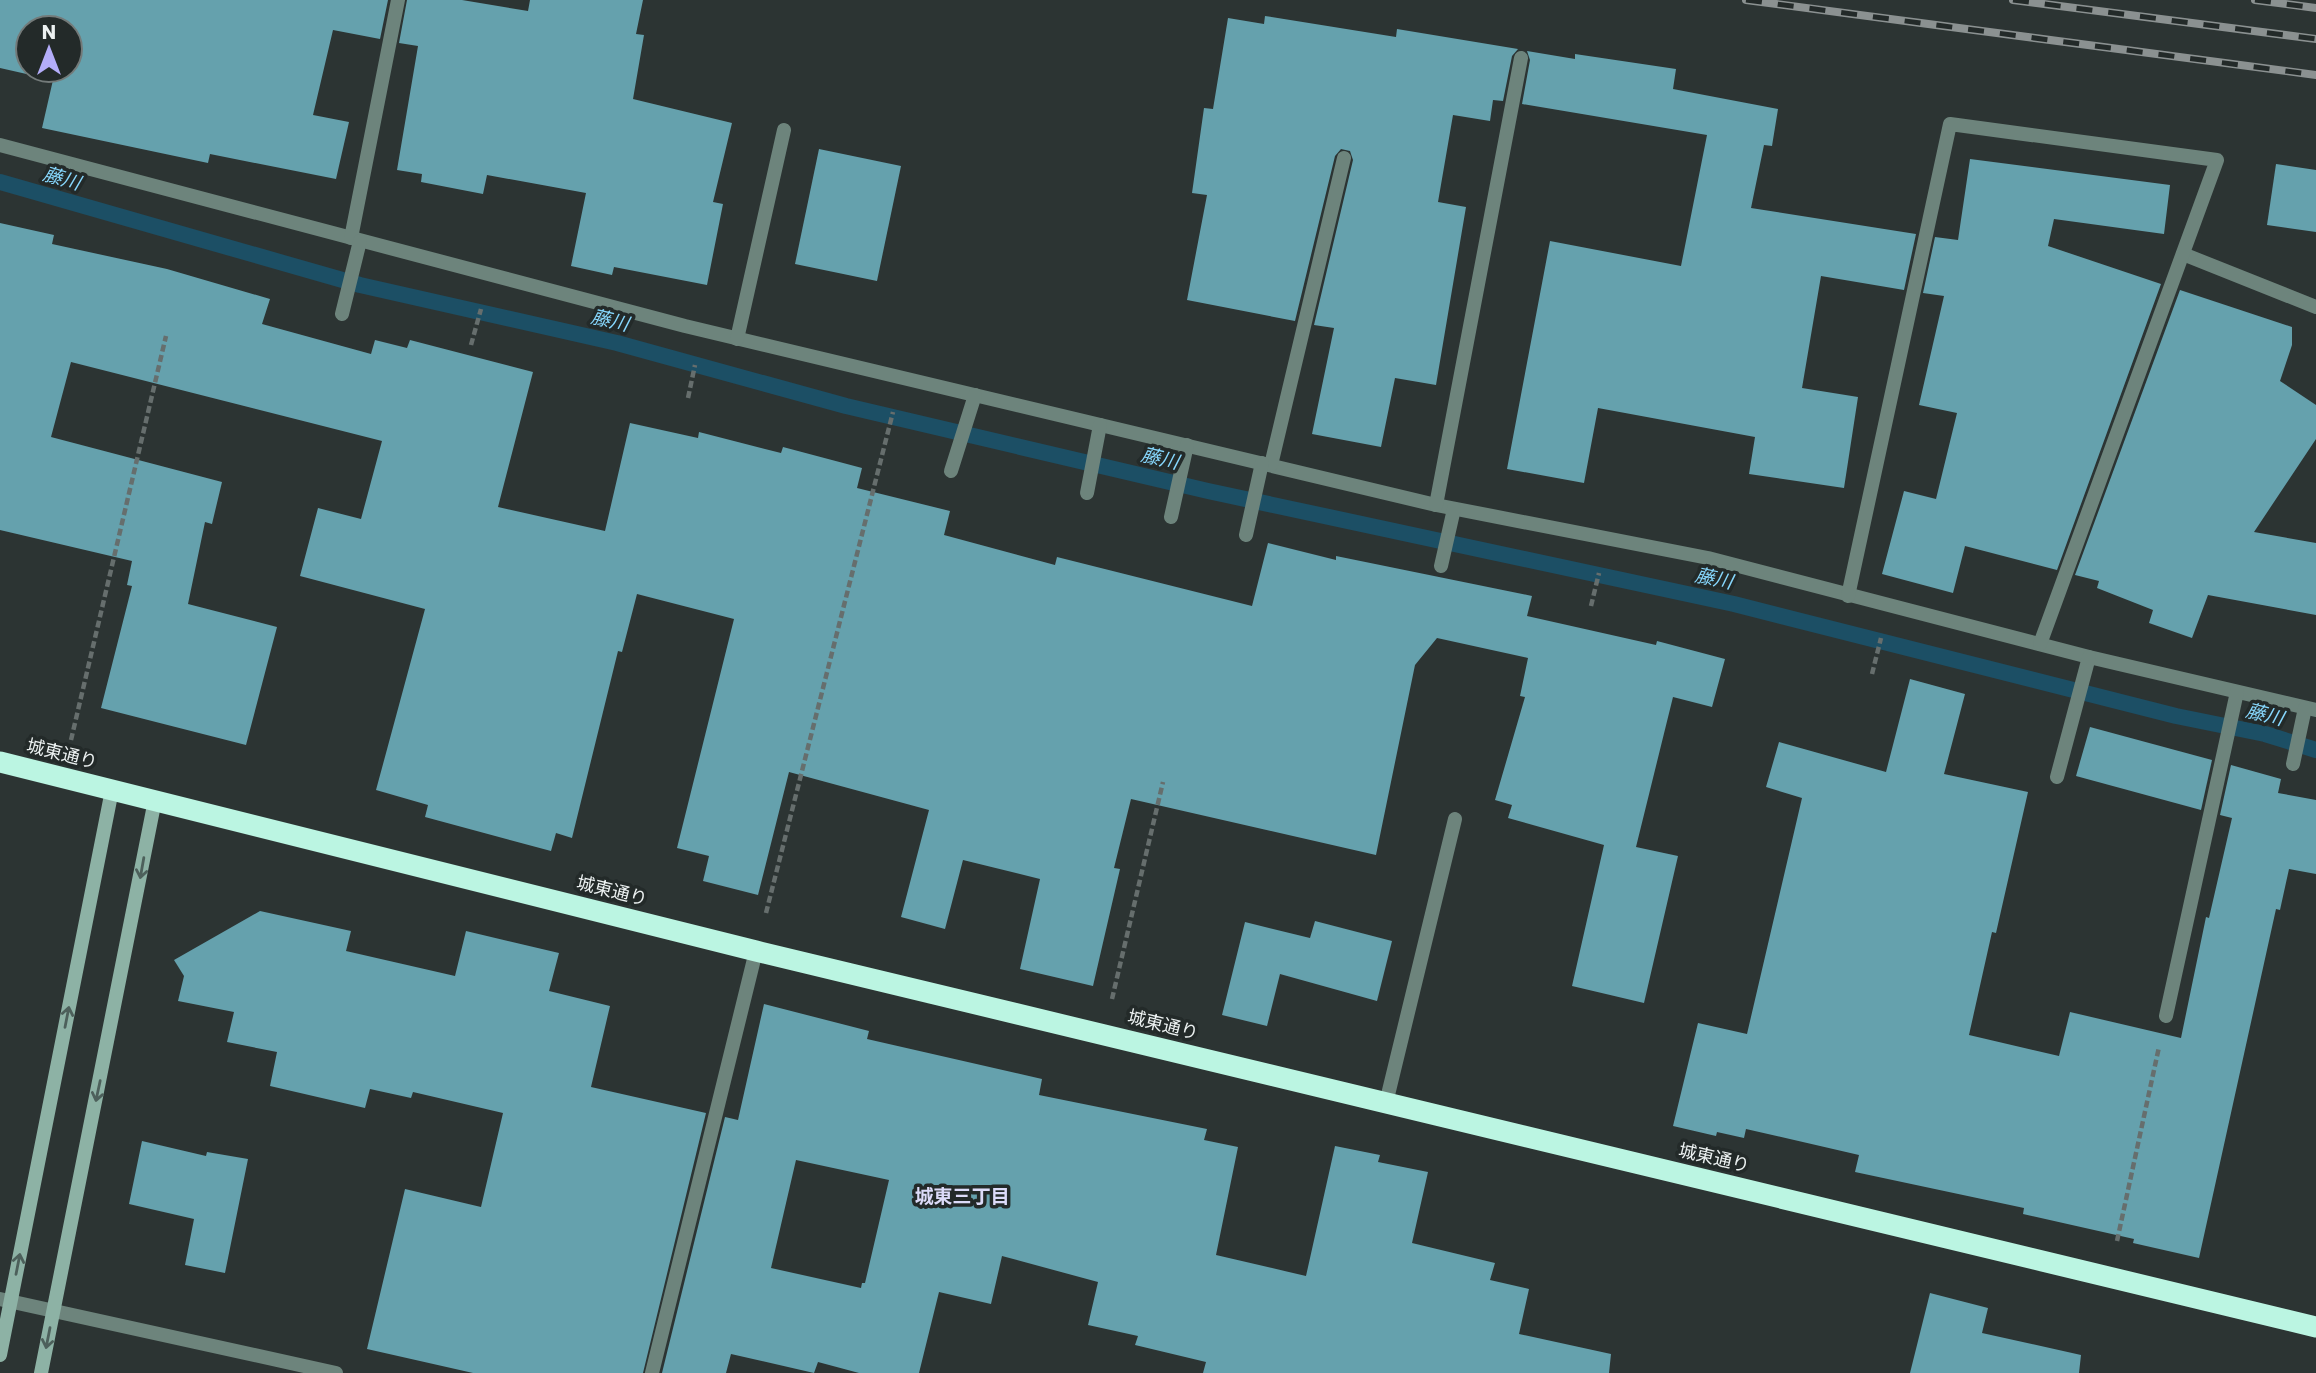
<svg xmlns="http://www.w3.org/2000/svg" width="2316" height="1373" viewBox="0 0 2316 1373" font-family="Poppins,'Noto Sans JP',sans-serif">
<style>
.lines{fill:none;stroke-linecap:round;stroke-linejoin:round}
.stream{stroke:#1c4f65;stroke-width:16}
.building{fill:#65a1ad;fill-rule:evenodd}
.path{stroke:#666e6d;stroke-width:4.5;stroke-dasharray:7 3.5;stroke-linecap:butt}
.lane{stroke:#6d847c;stroke-width:14}
.secondary{stroke:#8db2a5;stroke-width:14}
.highway{stroke:#bbf5e2;stroke-width:21}
.rail-casing{stroke:#8b9191;stroke-width:8}
.rail{stroke:#232a29;stroke-width:5;stroke-dasharray:16;stroke-linecap:butt}
.oneway{stroke:#4d605b}
.labels{text-anchor:middle;stroke-width:7;stroke-linejoin:round;paint-order:stroke}
.street-label{font-size:18px;fill:#ecf1f1;stroke:#232a29}
.water-label{font-size:19px;font-style:italic;fill:#87d7fd;stroke:#232a29}
.neighbourhood-label{font-size:19px;font-weight:bold;fill:#dcdbf8;stroke:#232a29}
</style>
<rect width="100%" height="100%" fill="#2c3433"/>
<g class="lines">
<polyline class="stream" points="0,182 360,285 617,343 846,406 1208,491 1734,604 2176,716 2265,734 2316,750"/>
</g>
<g class="building">
<path d="M0 0H388L380 39 333 30 313 115 349 122 336 179 210 154 208 163 42 128 53 80 0 68ZM28 28H70V70H28Z"/>
<polygon points="407,0 462,0 528,11 530,0 643,0 636,34 644,35 633,99 732,123 713,202 723,204 707,285 614,267 612,275 571,266 586,193 487,175 483,194 421,182 422,174 397,170 418,46 399,43"/>
<polygon points="1265,16 1396,37 1397,29 1518,49 1512,56 1503,101 1493,100 1490,121 1453,115 1438,202 1466,207 1436,385 1395,378 1381,447 1312,434 1334,328 1314,325 1353,160 1350,151 1341,149 1335,156 1295,321 1187,300 1207,195 1192,193 1204,108 1213,109 1228,18 1264,24"/>
<polygon points="1527,51 1575,59 1575,54 1676,69 1673,89 1778,109 1772,146 1764,145 1751,208 1916,234 1904,290 1821,276 1802,388 1858,397 1844,488 1749,474 1755,437 1598,408 1584,483 1507,469 1550,241 1681,266 1707,135 1522,104 1530,60"/>
<polygon points="819,149 901,166 877,281 795,264"/>
<polygon points="1970,159 2170,185 2164,234 2054,219 2048,246 2161,284 2057,570 1965,546 1953,593 1882,574 1904,491 1936,499 1957,413 1919,405 1944,296 1923,293 1935,237 1958,240"/>
<polygon points="2276,164 2316,170 2316,232 2267,225"/>
<polygon points="0,223 54,235 52,244 167,269 270,299 262,324 371,354 375,340 407,348 410,340 533,372 498,507 605,531 630,423 698,438 699,432 781,453 783,447 862,468 857,488 950,511 944,535 1055,565 1057,557 1252,606 1268,543 1336,560 1336,556 1532,596 1527,616 1656,645 1657,641 1725,659 1712,707 1673,697 1636,847 1678,856 1644,1003 1572,986 1604,845 1508,818 1512,805 1495,800 1525,697 1520,696 1528,658 1437,638 1415,665 1376,855 1131,799 1114,868 1120,869 1093,986 1020,969 1040,879 963,860 945,929 901,917 929,810 789,772 758,895 703,881 709,856 677,848 734,619 637,594 622,652 618,651 572,838 556,833 551,851 425,817 428,805 376,790 425,609 300,576 318,508 361,519 382,441 71,362 51,437 222,482 212,524 205,522 188,604 277,627 246,745 101,708 132,586 127,585 132,561 0,530"/>
<polygon points="2180,290 2292,327 2292,345 2280,381 2316,405 2316,439 2254,532 2316,543 2316,615 2208,595 2192,638 2149,623 2153,610 2097,588 2099,581 2075,575"/>
<polygon points="1910,679 1965,694 1944,774 2028,792 1996,933 1992,932 1969,1035 2059,1056 2070,1012 2181,1038 2206,917 2209,918 2232,818 2220,815 2231,765 2281,779 2278,793 2316,800 2316,874 2289,869 2280,910 2276,909 2199,1258 2133,1243 2134,1239 2023,1214 2024,1208 1855,1172 1859,1155 1746,1129 1744,1138 1717,1132 1716,1136 1673,1126 1698,1023 1747,1034 1802,798 1766,787 1779,742 1886,772"/>
<polygon points="2090,727 2212,760 2201,810 2076,776"/>
<polygon points="260,911 351,931 346,951 455,976 466,931 559,953 549,991 610,1006 591,1087 706,1113 643,1373 473,1373 367,1349 405,1189 481,1207 503,1113 413,1092 411,1098 370,1089 365,1108 270,1086 277,1052 227,1042 234,1012 178,1001 184,976 174,960"/>
<polygon points="1315,921 1392,941 1377,1001 1280,974 1267,1026 1222,1015 1245,922 1310,938"/>
<path d="M764 1004 869 1031 867 1039 1042 1079 1039 1095 1207 1129 1204 1140 1238 1147 1216 1255 1306 1276 1335 1146 1380 1155 1378 1162 1428 1172 1412 1243 1495 1263 1490 1280 1529 1289 1519 1334 1611 1354 1609 1373H1203L1206 1362 1135 1345 1138 1336 1088 1325 1098 1282 1002 1256 991 1304 939 1292 919 1373H859L818 1362 814 1373 731 1354 726 1373H662L725 1117 738 1120ZM796 1160 889 1180 865 1283H862L861 1288 771 1268Z"/>
<polygon points="142,1141 206,1156 207,1152 248,1159 225,1273 185,1265 194,1219 129,1204"/>
<polygon points="1930,1293 1988,1308 1982,1333 2081,1355 2079,1373 1910,1373"/>
</g>
<g class="lines">
<g class="path">
<polyline points="471,345 481,309"/>
<polyline points="688,398 695,365"/>
<polyline points="1591,606 1599,573"/>
<polyline points="1872,674 1881,638"/>
<polyline points="71,740 166,336"/>
<polyline points="766,913 893,412"/>
<polyline points="1112,999 1163,782"/>
<polyline points="2117,1241 2159,1047"/>
</g>
<g class="lane">
<polyline points="0,145 685,326 1436,505 1708,558 2089,657 2316,710"/>
<polyline points="351,238 398,0"/>
<polyline points="2183,254 2316,307"/>
<polyline points="342,314 360,241"/>
<polyline points="737,339 784,130"/>
<polyline points="1271,465 1344,158"/>
<polyline points="951,471 975,395"/>
<polyline points="1087,493 1100,425"/>
<polyline points="1436,505 1521,58"/>
<polyline points="1171,517 1187,445"/>
<polyline points="1246,535 1262,463"/>
<polyline points="1441,566 1454,509"/>
<polyline points="1848,596 1950,124 2217,160 2040,644"/>
<polyline points="2293,764 2305,708"/>
<polyline points="2057,777 2089,657"/>
<polyline points="2166,1016 2237,692"/>
<polyline points="1386,1103 1455,819"/>
<polyline points="0,1299 336,1373"/>
<polyline points="652,1373 756,951"/>
</g>
<g class="secondary">
<polyline points="0,1355 112,790"/>
<polyline points="41,1373 155,800"/>
</g>
<polyline class="highway" points="0,762 756,951 2316,1327"/>
<g class="rail-casing">
<g id="rail">
<polyline points="1746,0 2316,75"/>
<polyline points="2013,0 2316,39"/>
<polyline points="2255,0 2316,8"/>
</g>
</g>
<use href="#rail" class="rail"/>
</g>
<defs><path id="oneway-shaft" d="M-6 0H5M1.5-3L5.5 0L1.5 3" fill="none" stroke-width="1.6" stroke-linecap="round" stroke-linejoin="round" transform="scale(1.75)"/></defs>
<g class="oneway">
<use href="#oneway-shaft" transform="translate(142 868) rotate(100)"/>
<use href="#oneway-shaft" transform="translate(67 1017) rotate(-79)"/>
<use href="#oneway-shaft" transform="translate(98 1091) rotate(102)"/>
<use href="#oneway-shaft" transform="translate(18 1264) rotate(-79)"/>
<use href="#oneway-shaft" transform="translate(48 1338) rotate(101)"/>
</g>
<g class="labels">
<g class="street-label">
<text transform="translate(62 754) rotate(14)" y="6">城東通り</text>
<text transform="translate(612 891) rotate(14)" y="6">城東通り</text>
<text transform="translate(1163 1025) rotate(14)" y="6">城東通り</text>
<text transform="translate(1714 1158) rotate(13)" y="6">城東通り</text>
</g>
<g class="water-label">
<text transform="translate(62 178) rotate(16)" y="7">藤川</text>
<text transform="translate(610 320) rotate(13)" y="7">藤川</text>
<text transform="translate(1160 458) rotate(13)" y="7">藤川</text>
<text transform="translate(1714 578) rotate(12)" y="7">藤川</text>
<text transform="translate(2265 714) rotate(14)" y="7">藤川</text>
</g>
<g class="neighbourhood-label">
<text x="962" y="1203">城東三丁目</text>
</g>
</g>
<g transform="translate(49 49)"><circle r="33" fill="#232a29" stroke="#737a79" stroke-width="2"/>
<path d="M0-5L12 26L0 18L-12 26Z" fill="#b3adf9"/>
<text y="-10" font-size="19" font-weight="bold" text-anchor="middle" fill="#ecf1f1">N</text>
</g>
</svg>
